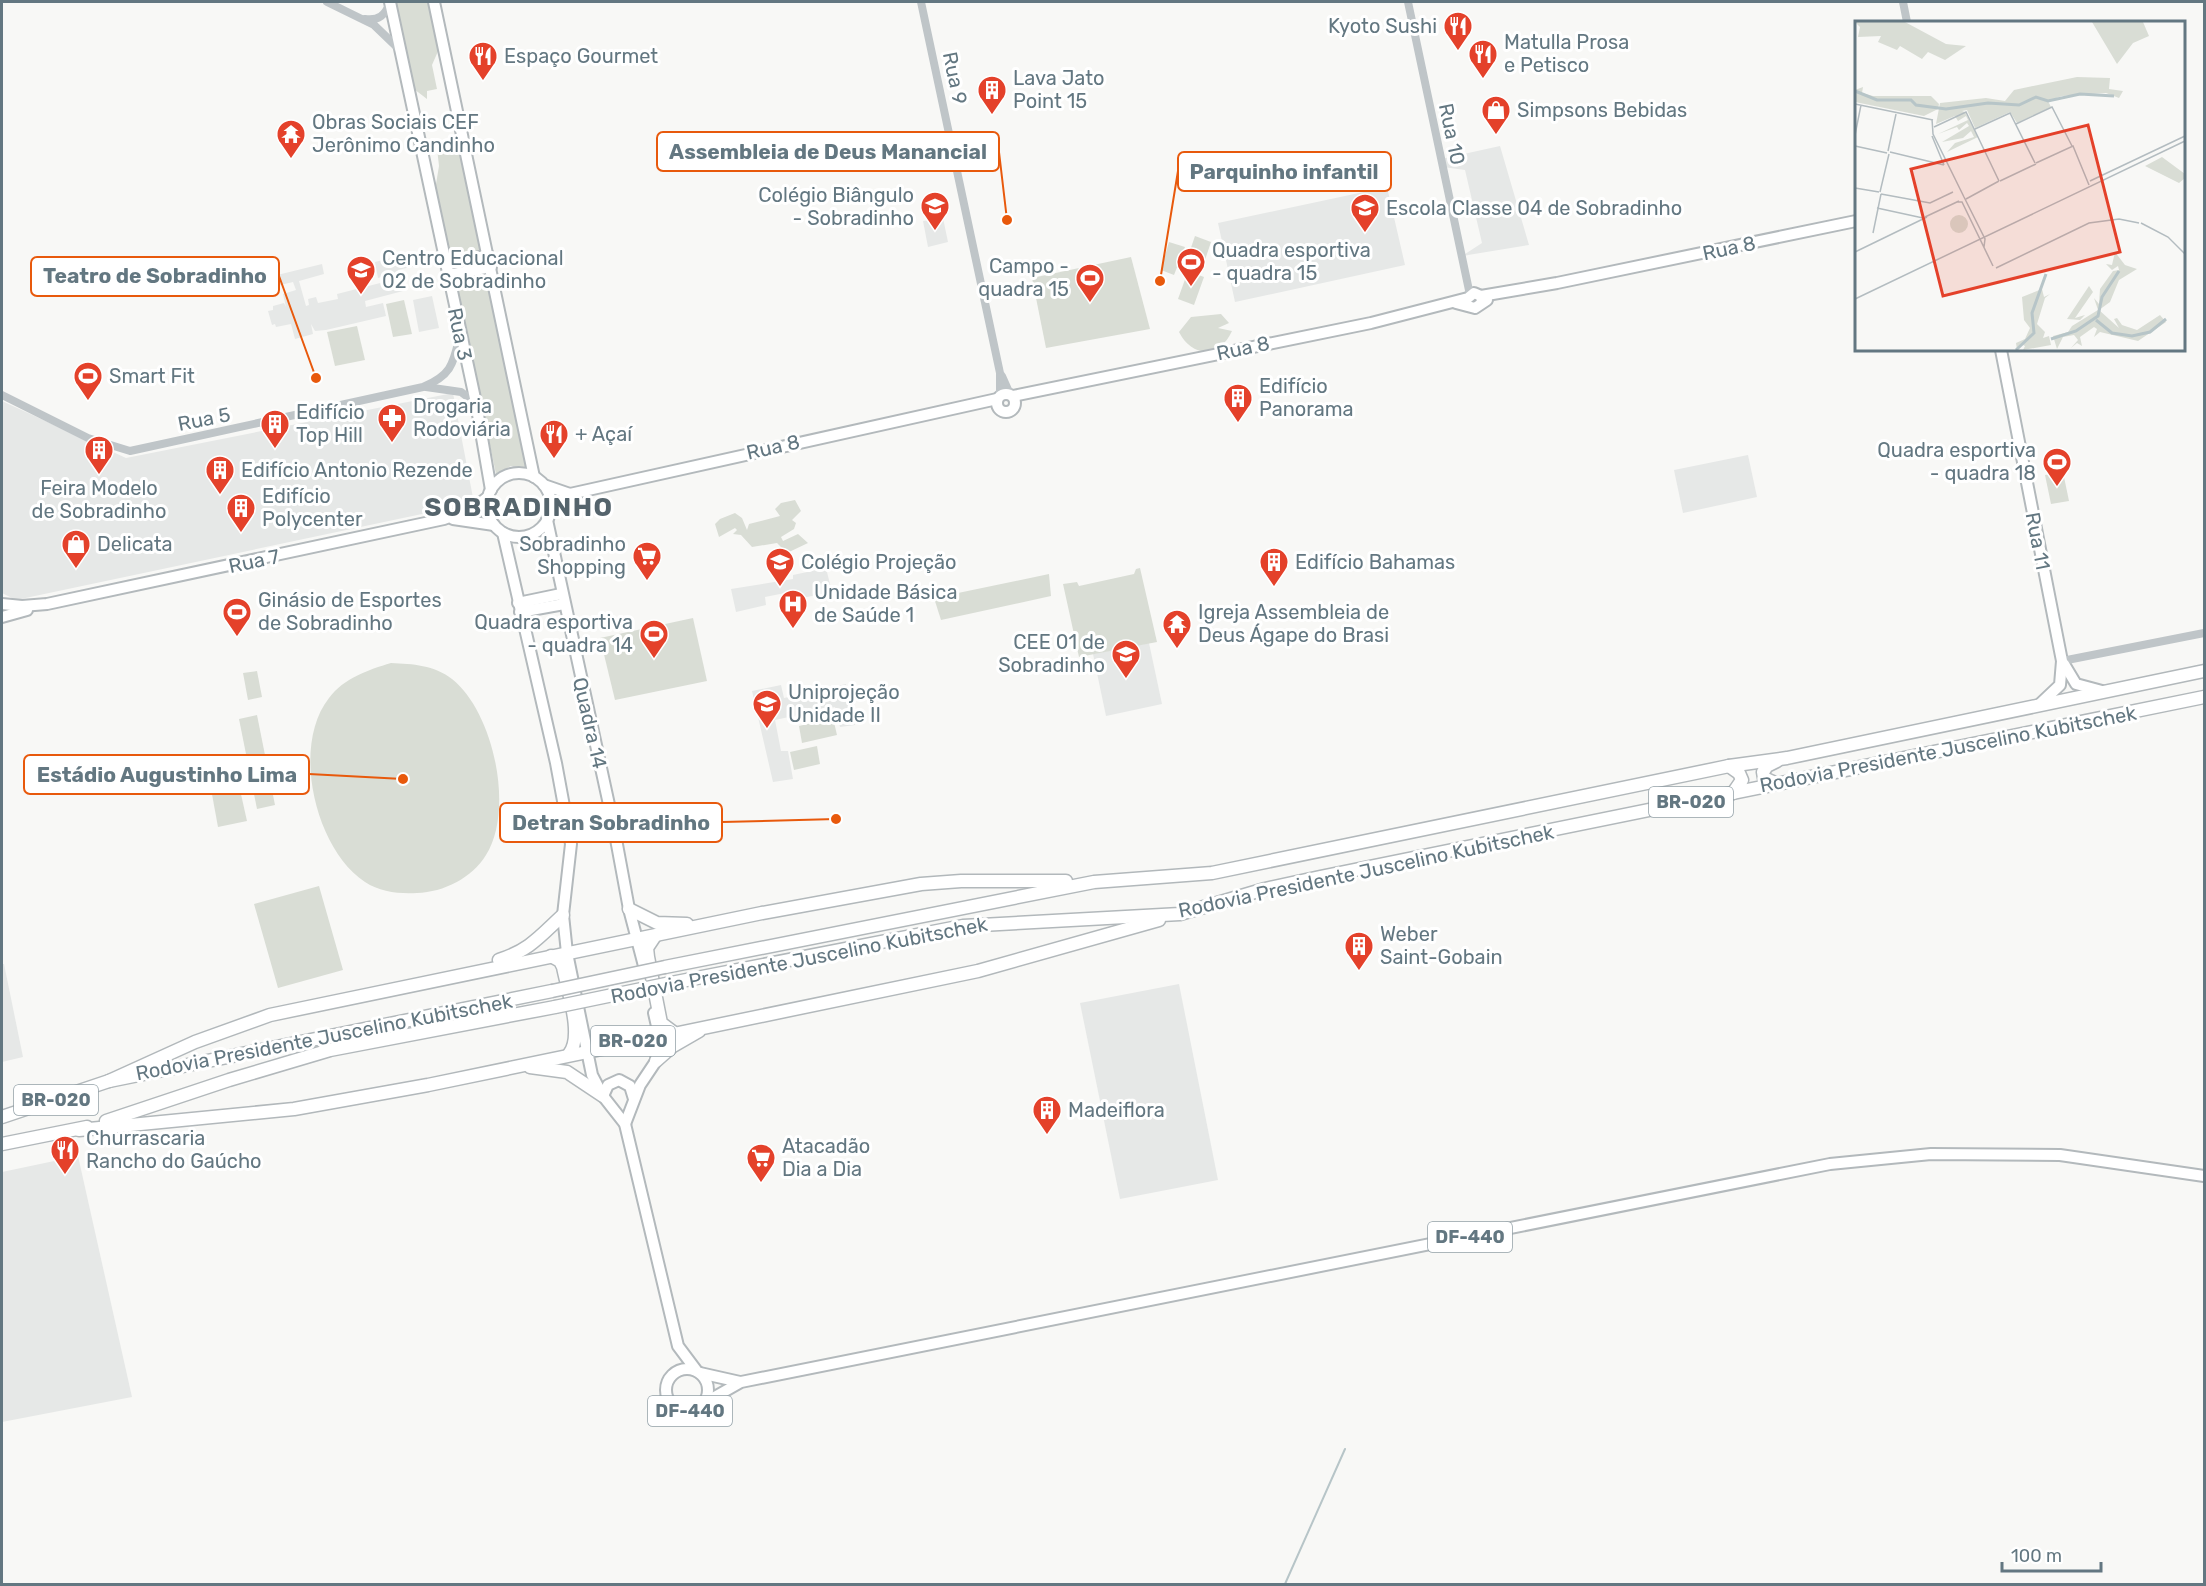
<svg xmlns="http://www.w3.org/2000/svg" width="2206" height="1586" viewBox="0 0 2206 1586" font-family="Rubik,sans-serif">
<style>
.built{fill:#e6e8e7}
.green{fill:#d9ddd5}
.lines{fill:none;stroke-linecap:round;stroke-linejoin:round}
.stream{stroke:#b7c5c8;stroke-width:2}
.major-casing{stroke:#b3b9bc;stroke-width:14}
.highway-casing{stroke:#b2b8bb;stroke-width:15}
.minor{stroke:#bfc5c8;stroke-width:8}
.major{stroke:#fff;stroke-width:10}
.highway{stroke:#fff;stroke-width:12}
.highway-bridge-casing{stroke:#b2b8bb;stroke-width:15;stroke-linecap:butt}
.highway-bridge{stroke:#fff;stroke-width:12}
.labels{text-anchor:middle;stroke-width:6;stroke-linejoin:round;paint-order:stroke}
.shield{fill:#fff;stroke:#92a0a7;stroke-width:1.5}
.shield-label{font-size:18px;font-weight:bold;fill:#637781}
.poi-label{font-size:20px;fill:#637781;stroke:#fff;text-anchor:start}
.street-label{font-size:20px;fill:#637781;stroke:#fff}
.district-label{font-size:26px;font-weight:bold;letter-spacing:1.5px;fill:#55646c;stroke:#fff}
.inset-river{fill:none;stroke:#b7c5c8;stroke-width:3}
.inset-road{fill:none;stroke:#b3bcc0;stroke-width:1.5}
.view{fill:#e4412a;fill-opacity:0.15;stroke:#e4412a;stroke-width:3}
.inset-edge{fill:none;stroke:#637781;stroke-width:3}
.leader{fill:none;stroke:#e8590c;stroke-width:2}
.callout-dot{fill:#e8590c;stroke:#fff;stroke-width:2}
.callout{fill:#fff;stroke:#e8590c;stroke-width:2}
.callout-label{font-size:21px;text-anchor:middle;font-weight:bold;fill:#637781}
</style>
<rect width="100%" height="100%" fill="#f8f8f6"/>
<g class="built">
<polygon points="1500,146 1529,245 1462,256 1482,243 1465,170 1443,167 1441,159"/>
<polygon points="1387,187 1405,265 1235,302 1218,223"/>
<polygon points="943,218 948,242 928,247 923,221"/>
<polygon points="412,253 415,266 398,270 403,291 365,301 366,307 383,303 386,316 326,330 315,331 311,324 313,334 295,339 291,324 276,327 275,324 272,325 268,311 273,310 273,306 284,303 286,307 283,294 296,290 293,282 268,288 265,278 322,264 324,274 299,281 306,306 309,305 308,299 316,297 318,303 338,299 337,294 392,280 390,275 378,278 375,262"/>
<polygon points="432,296 439,328 419,332 413,300"/>
<polygon points="453,393 474,503 16,600 2,593 2,401 126,458"/>
<polygon points="1748,455 1757,497 1683,513 1674,470"/>
<polygon points="826,568 832,592 802,598 801,592 795,591 765,597 766,605 736,612 731,589 793,579 793,575"/>
<polygon points="1149,643 1162,704 1106,716 1093,654"/>
<polygon points="846,684 855,725 840,727 835,707 775,720 781,751 788,751 793,779 773,782 752,691 781,685 784,698"/>
<polygon points="2,964 4,964 23,1057 2,1062"/>
<polygon points="1179,984 1218,1180 1120,1199 1080,1003"/>
<polygon points="78,1156 132,1397 2,1422 2,1172"/>
</g>
<g class="green">
<polygon points="395,2 428,2 439,49 432,65 437,89 427,91 427,99 414,89"/>
<polygon points="447,141 460,151 481,253 451,260 434,196 439,166 437,148 439,143"/>
<polygon points="1195,236 1211,242 1202,269 1186,262"/>
<polygon points="1169,242 1185,247 1174,275 1161,270"/>
<polygon points="1131,257 1150,329 1046,348 1032,278"/>
<polygon points="484,271 527,467 511,466 496,474 455,279 456,277"/>
<polygon points="1188,271 1204,277 1194,305 1178,299"/>
<polygon points="404,300 412,334 393,337 386,304"/>
<path d="M1221 314 1229 323 1218 328 1232 331C1220 358 1192 358 1179 332L1191 317Z"/>
<polygon points="357,326 365,360 335,366 327,332"/>
<polygon points="2063,472 2069,501 2051,504 2045,475"/>
<polygon points="795,500 801,511 792,520 796,523 794,529 781,537 783,541 798,534 808,543 787,553 777,543 752,547 741,535 733,534 737,530 735,528 719,537 715,524 720,519 735,513 742,518 747,530 749,524 780,516 775,509 781,503"/>
<polygon points="1140,568 1157,642 1079,657 1063,584 1077,582 1079,586 1134,574 1136,569"/>
<polygon points="1049,574 1051,596 941,620 934,598"/>
<polygon points="693,618 707,681 615,700 600,638"/>
<path d="M391 663C413 664 434 665 452 679 493 711 515 809 486 855 472 878 444 892 417 893 399 894 380 892 365 882 315 849 291 746 329 698 344 678 368 670 391 663Z"/>
<polygon points="257,671 262,697 248,700 243,673"/>
<polygon points="257,715 275,805 257,809 239,719"/>
<polygon points="833,718 837,735 802,743 799,726"/>
<polygon points="817,746 820,764 794,770 790,752"/>
<polygon points="236,772 247,821 218,827 209,778"/>
<polygon points="319,886 343,970 278,988 254,904"/>
</g>
<g class="lines">
<polyline class="stream" points="1285,1584 1345,1449"/>
<g class="major-casing">
<g id="major">
<polyline points="390,2 476,403 491,490"/>
<polyline points="434,2 534,477"/>
<polyline points="446,265 488,255"/>
<polyline points="448,275 491,267"/>
<polyline points="1481,296 1557,283 1856,221"/>
<polyline points="1456,303 1475,308 1487,300"/>
<polyline points="2001,350 2062,661 2060,685 2041,703"/>
<circle cx="1006" cy="403" r="9"/>
<polyline points="1013,396 1371,323 1468,298 1474,293 1481,296 1482,302"/>
<circle cx="519" cy="505" r="32"/>
<polyline points="544,485 570,494"/>
<polyline points="551,509 570,494 997,399"/>
<polyline points="453,519 494,525"/>
<polyline points="547,520 613,823 629,909 644,966"/>
<polyline points="503,533 556,763 571,844 563,915 567,953 592,1075 603,1096 625,1124 678,1346 696,1370"/>
<polyline points="518,603 561,594"/>
<polyline points="2,604 22,606 47,604 444,519 472,509 488,497"/>
<polyline points="520,612 564,604"/>
<polyline points="2,617 27,610"/>
<polyline points="2064,664 2076,684 2102,691"/>
<polyline points="603,1096 608,1085 619,1080 630,1086 634,1099"/>
<polyline points="625,1124 640,1085 656,1061 659,1035 654,1013"/>
<circle cx="687" cy="1390" r="21"/>
<polyline points="700,1373 740,1382"/>
<polyline points="704,1403 741,1382 1830,1164 1931,1154 2060,1155 2204,1176"/>
</g>
</g>
<g class="highway-casing">
<g id="highway">
<polyline points="1729,766 1739,773 1742,780 1733,793"/>
<polyline points="1777,784 1764,778 1763,772 1767,766 1777,761"/>
<polyline points="629,909 657,923 687,924"/>
<polyline points="655,936 647,948 648,957 661,1023 673,1032"/>
<path d="M551 956 560 961 563 967C567 989 584 1036 569 1054"/>
<path d="M499 960C530 950 540 936 563 915"/>
<polyline points="665,967 1094,882 1212,873 1729,766 1787,758 2204,671"/>
<polyline points="666,984 963,926 1180,914 1265,889 1320,877 2204,697"/>
<polyline points="656,1061 673,1046 699,1031"/>
<polyline points="530,1067 567,1072 603,1096"/>
<polyline points="109,1081 195,1042 270,1015 762,913 921,884 961,881 1066,881"/>
<polyline points="2,1117 109,1081 552,991"/>
<polyline points="106,1121 229,1080 330,1050 555,1007"/>
<polyline points="79,1130 294,1109 428,1085 978,971 1159,920"/>
<polyline points="2,1144 87,1127"/>
</g>
</g>
<g class="minor">
<polyline points="327,2 374,25 399,49"/>
<polyline points="921,2 1000,373 1000,395"/>
<polyline points="1408,2 1470,295"/>
<polyline points="1903,2 1907,22"/>
<path d="M365 19C379 21 385 15 390 3"/>
<polyline points="1002,376 1010,394"/>
<polyline points="426,387 461,392 476,403"/>
<path d="M2 395 88 438 130 451 423 387C452 375 453 364 460 335"/>
<polyline points="2062,661 2204,633"/>
</g>
<use href="#major" class="major"/>
<use href="#highway" class="highway"/>
<g class="highway-bridge-casing">
<g id="highway-bridge">
<polyline points="552,991 665,967"/>
<polyline points="555,1007 666,984"/>
</g>
</g>
<use href="#highway-bridge" class="highway-bridge"/>
</g>
<defs>
<g id="restaurant-pin" transform="scale(1.5)"><path d="M0 17L-7.5 6A9.5 9.5 0 1 1 7.5 6Z" fill="#e4412a" stroke="#fff"/><path d="M-5-6h1v4h1v-4h1v4h1v-4h1v5L-1.5 .5V6h-2V.5L-5-1ZM5-6V6H3V1.5H1.5Q1.5-4 5-6Z" fill="#fff"/></g>
<g id="building-pin" transform="scale(1.5)"><path d="M0 17L-7.5 6A9.5 9.5 0 1 1 7.5 6Z" fill="#e4412a" stroke="#fff"/><path d="M-4-6H4V6H1V3H-1V6H-4ZM-2.5-4.3h1.7v1.8h-1.7ZM.8-4.3h1.7v1.8H.8ZM-2.5-1h1.7V.8h-1.7ZM.8-1h1.7V.8H.8Z" fill="#fff"/></g>
<g id="shop-pin" transform="scale(1.5)"><path d="M0 17L-7.5 6A9.5 9.5 0 1 1 7.5 6Z" fill="#e4412a" stroke="#fff"/><path d="M-5-2.5h2.3a2.7 3.5 0 0 1 5.4 0H5L5.5 6h-11ZM-1.5-2.5h3a1.5 2.3 0 0 0-3 0Z" fill="#fff"/></g>
<g id="temple-pin" transform="scale(1.5)"><path d="M0 17L-7.5 6A9.5 9.5 0 1 1 7.5 6Z" fill="#e4412a" stroke="#fff"/><path d="M0-6L5-2H3V0L6.5 2.5H4V6H1.5V3h-3V6H-4V2.5H-6.5L-3 0V-2H-5Z" fill="#fff"/></g>
<g id="school-pin" transform="scale(1.5)"><path d="M0 17L-7.5 6A9.5 9.5 0 1 1 7.5 6Z" fill="#e4412a" stroke="#fff"/><path d="M0-5L7-2L0 1L-7-2ZM-4 1L0 2.5L4 1V4Q0 6-4 4Z" fill="#fff"/></g>
<g id="stadium-pin" transform="scale(1.5)"><path d="M0 17L-7.5 6A9.5 9.5 0 1 1 7.5 6Z" fill="#e4412a" stroke="#fff"/><path d="M0-5a6.5 5 0 1 0 0 10a6.5 5 0 1 0 0-10ZM-3.5-1.8h7v3.6h-7Z" fill="#fff"/></g>
<g id="pharmacy-pin" transform="scale(1.5)"><path d="M0 17L-7.5 6A9.5 9.5 0 1 1 7.5 6Z" fill="#e4412a" stroke="#fff"/><path d="M-2-6h4v4h4v4h-4v4h-4v-4h-4v-4h4Z" fill="#fff"/></g>
<g id="supermarket-pin" transform="scale(1.5)"><path d="M0 17L-7.5 6A9.5 9.5 0 1 1 7.5 6Z" fill="#e4412a" stroke="#fff"/><path d="M-6-5.5h2.5l.6 2H6L4.5 2H-2.5L-4.4-4H-6ZM-1.5 3.2a1.3 1.3 0 1 0 .1 0ZM3 3.2a1.3 1.3 0 1 0 .1 0Z" fill="#fff"/></g>
<g id="hospital-pin" transform="scale(1.5)"><path d="M0 17L-7.5 6A9.5 9.5 0 1 1 7.5 6Z" fill="#e4412a" stroke="#fff"/><path d="M-5-5h3v3.5h4V-5h3V5h-3V1.5h-4V5h-3Z" fill="#fff"/></g>
<g id="university-pin" transform="scale(1.5)"><path d="M0 17L-7.5 6A9.5 9.5 0 1 1 7.5 6Z" fill="#e4412a" stroke="#fff"/><path d="M0-5L7-2L0 1L-7-2ZM-4 1L0 2.5L4 1V4Q0 6-4 4Z" fill="#fff"/></g>
</defs>
<g fill-rule="evenodd">
<use href="#restaurant-pin" x="1458" y="26"/>
<use href="#restaurant-pin" x="1483" y="54"/>
<use href="#restaurant-pin" x="483" y="56"/>
<use href="#building-pin" x="992" y="90"/>
<use href="#shop-pin" x="1496" y="110"/>
<use href="#temple-pin" x="291" y="134"/>
<use href="#school-pin" x="935" y="206"/>
<use href="#school-pin" x="1365" y="208"/>
<use href="#stadium-pin" x="1191" y="262"/>
<use href="#school-pin" x="361" y="270"/>
<use href="#stadium-pin" x="1090" y="278"/>
<use href="#stadium-pin" x="88" y="376"/>
<use href="#building-pin" x="1238" y="398"/>
<use href="#pharmacy-pin" x="392" y="418"/>
<use href="#building-pin" x="275" y="424"/>
<use href="#restaurant-pin" x="554" y="434"/>
<use href="#building-pin" x="99" y="450"/>
<use href="#stadium-pin" x="2057" y="462"/>
<use href="#building-pin" x="220" y="470"/>
<use href="#building-pin" x="241" y="508"/>
<use href="#shop-pin" x="76" y="544"/>
<use href="#supermarket-pin" x="647" y="556"/>
<use href="#school-pin" x="780" y="562"/>
<use href="#building-pin" x="1274" y="562"/>
<use href="#hospital-pin" x="793" y="604"/>
<use href="#stadium-pin" x="237" y="612"/>
<use href="#temple-pin" x="1177" y="624"/>
<use href="#stadium-pin" x="654" y="634"/>
<use href="#school-pin" x="1126" y="654"/>
<use href="#university-pin" x="767" y="704"/>
<use href="#building-pin" x="1359" y="946"/>
<use href="#building-pin" x="1047" y="1110"/>
<use href="#restaurant-pin" x="65" y="1150"/>
<use href="#supermarket-pin" x="761" y="1158"/>
</g>
<g class="labels">
<g class="shield">
<rect x="1649" y="787" width="84" height="30" rx="4.5"/>
<rect x="591" y="1026" width="84" height="30" rx="4.5"/>
<rect x="14" y="1085" width="84" height="30" rx="4.5"/>
<rect x="1428" y="1222" width="84" height="30" rx="4.5"/>
<rect x="648" y="1396" width="84" height="30" rx="4.5"/>
</g>
<g class="shield-label">
<text x="1691" y="808">BR-020</text>
<text x="633" y="1047">BR-020</text>
<text x="56" y="1106">BR-020</text>
<text x="1470" y="1243">DF-440</text>
<text x="690" y="1417">DF-440</text>
</g>
<g class="poi-label">
<text x="1437" y="33" text-anchor="end">Kyoto Sushi</text>
<text x="1504" y="49">Matulla Prosa<tspan x="1504" dy="23">e Petisco</tspan></text>
<text x="504" y="63">Espaço Gourmet</text>
<text x="1013" y="85">Lava Jato<tspan x="1013" dy="23">Point 15</tspan></text>
<text x="1517" y="117">Simpsons Bebidas</text>
<text x="312" y="129">Obras Sociais CEF<tspan x="312" dy="23">Jerônimo Candinho</tspan></text>
<text x="914" y="202" text-anchor="end">Colégio Biângulo<tspan x="914" dy="23">- Sobradinho</tspan></text>
<text x="1386" y="215">Escola Classe 04 de Sobradinho</text>
<text x="1212" y="257">Quadra esportiva<tspan x="1212" dy="23">- quadra 15</tspan></text>
<text x="382" y="265">Centro Educacional<tspan x="382" dy="23">02 de Sobradinho</tspan></text>
<text x="1069" y="273" text-anchor="end">Campo -<tspan x="1069" dy="23">quadra 15</tspan></text>
<text x="109" y="383">Smart Fit</text>
<text x="1259" y="393">Edifício<tspan x="1259" dy="23">Panorama</tspan></text>
<text x="413" y="413">Drogaria<tspan x="413" dy="23">Rodoviária</tspan></text>
<text x="296" y="419">Edifício<tspan x="296" dy="23">Top Hill</tspan></text>
<text x="575" y="441">+ Açaí</text>
<text x="2036" y="457" text-anchor="end">Quadra esportiva<tspan x="2036" dy="23">- quadra 18</tspan></text>
<text x="241" y="477">Edifício Antonio Rezende</text>
<text x="99" y="495" text-anchor="middle">Feira Modelo<tspan x="99" dy="23">de Sobradinho</tspan></text>
<text x="262" y="503">Edifício<tspan x="262" dy="23">Polycenter</tspan></text>
<text x="97" y="551">Delicata</text>
<text x="626" y="551" text-anchor="end">Sobradinho<tspan x="626" dy="23">Shopping</tspan></text>
<text x="801" y="569">Colégio Projeção</text>
<text x="1295" y="569">Edifício Bahamas</text>
<text x="814" y="599">Unidade Básica<tspan x="814" dy="23">de Saúde 1</tspan></text>
<text x="258" y="607">Ginásio de Esportes<tspan x="258" dy="23">de Sobradinho</tspan></text>
<text x="1198" y="619">Igreja Assembleia de<tspan x="1198" dy="23">Deus Ágape do Brasi</tspan></text>
<text x="633" y="629" text-anchor="end">Quadra esportiva<tspan x="633" dy="23">- quadra 14</tspan></text>
<text x="1105" y="649" text-anchor="end">CEE 01 de<tspan x="1105" dy="23">Sobradinho</tspan></text>
<text x="788" y="699">Uniprojeção<tspan x="788" dy="23">Unidade II</tspan></text>
<text x="1380" y="941">Weber<tspan x="1380" dy="23">Saint-Gobain</tspan></text>
<text x="1068" y="1117">Madeiflora</text>
<text x="86" y="1145">Churrascaria<tspan x="86" dy="23">Rancho do Gaúcho</tspan></text>
<text x="782" y="1153">Atacadão<tspan x="782" dy="23">Dia a Dia</tspan></text>
</g>
<g class="street-label">
<text transform="translate(955 78) rotate(78)" y="7">Rua 9</text>
<text transform="translate(1452 134) rotate(78)" y="7">Rua 10</text>
<text transform="translate(1729 248) rotate(-12)" y="7">Rua 8</text>
<text transform="translate(460 334) rotate(78)" y="7">Rua 3</text>
<text transform="translate(1243 348) rotate(-12)" y="7">Rua 8</text>
<text transform="translate(204 419) rotate(-11)" y="7">Rua 5</text>
<text transform="translate(773 447) rotate(-13)" y="7">Rua 8</text>
<text transform="translate(2038 541) rotate(79)" y="7">Rua 11</text>
<text transform="translate(254 561) rotate(-12)" y="7">Rua 7</text>
<text transform="translate(590 723) rotate(77)" y="7">Quadra 14</text>
<text transform="translate(1948 749) rotate(-11)" y="7">Rodovia Presidente Juscelino Kubitschek</text>
<text transform="translate(1366 871) rotate(-12)" y="7">Rodovia Presidente Juscelino Kubitschek</text>
<text transform="translate(799 960) rotate(-11)" y="7">Rodovia Presidente Juscelino Kubitschek</text>
<text transform="translate(324 1037) rotate(-11)" y="7">Rodovia Presidente Juscelino Kubitschek</text>
</g>
<g class="district-label">
<text x="519" y="516">SOBRADINHO</text>
</g>
</g>
<g transform="translate(1855 21)">
<rect width="330" height="330" fill="#f8f8f6"/>
<path d="M0 1H50L91 23 111 25 90 39 73 31 67 38 45 25 42 29 23 21 26 15 3 16 5 6ZM237 1H288L294 15 278 22 262 43ZM222 56 255 57 254 68 268 70 264 77 251 72 207 75 193 80 196 86 162 102 155 91 120 107 112 89 107 90 110 91 123 116 92 131 100 122 119 116 116 110 108 117 87 121 114 105 112 102 104 109 102 106 83 113 113 99 111 95 103 100 100 95 81 103 85 82 131 77 150 80 159 69ZM8 66 7 72 18 75H76L84 83 83 88 69 95 0 81V69ZM307 136 330 153V157L324 162 290 145ZM95 203a9 9 0 1 1 18 0a9 9 0 1 1-18 0ZM260 231 270 244 282 248 264 259 255 281 244 289 264 307 259 298 262 297 267 304 282 309 305 294 311 301 283 320 245 311 239 316 242 308 239 306 225 316 227 325 222 322 216 327 223 319 219 314 208 316 202 328 198 315 213 311 217 305 243 289 239 277 244 283 245 268 258 250 264 249 263 245 257 249 251 243 257 244ZM234 265 238 271 220 297 230 294 225 299 212 298ZM187 268 189 276 195 273 190 277 182 303 190 311 188 317 194 315 196 324 168 329 170 325 166 323 162 329 161 322 170 318 175 307 169 299 167 276Z" fill="#d9ddd5"/>
<path class="inset-river" d="M0 70 22 79H56L61 84 91 88 133 82 164 84 181 76 193 80 225 73 259 75M241 299 257 312 277 315 295 311 311 298M196 318 221 310 243 295 247 276 264 250M161 329 179 312 177 292 191 253"/>
<path class="inset-road" d="M0 83 78 99M77 98 78 113 109 176M161 103 197 86 217 125M79 106 111 91 144 160M120 108 155 92 180 142M0 114 6 84M77 115 89 144M0 125 32 132M33 130 41 93M35 131 89 144M181 142 218 125 234 164M145 160 181 143M235 160 330 115M0 167 24 171M25 171 34 133M26 173 75 182 98 171M109 176 130 218 129 226M111 178 144 160M102 181H107L138 245M22 187 68 197M70 196 104 180M286 202 313 216 330 233M18 212 26 173M0 231 72 196M141 247 234 202 264 198 284 202M0 278 330 120"/>
<path class="view" d="M233 104 265 231 88 275 56 148Z"/>
<rect width="330" height="330" class="inset-edge"/>
</g>
<path class="leader" d="M1007 220L999 152M1160 281L1178 171M316 378L279 276M403 779L309 774M836 819L722 822"/>
<g class="callout-dot">
<circle cx="1007" cy="220" r="6"/>
<circle cx="1160" cy="281" r="6"/>
<circle cx="316" cy="378" r="6"/>
<circle cx="403" cy="779" r="6"/>
<circle cx="836" cy="819" r="6"/>
</g>
<g class="callout">
<rect x="657" y="132" width="342" height="39" rx="6"/>
<rect x="1178" y="152" width="213" height="39" rx="6"/>
<rect x="31" y="257" width="248" height="39" rx="6"/>
<rect x="24" y="755" width="285" height="39" rx="6"/>
<rect x="500" y="803" width="222" height="39" rx="6"/>
</g>
<g class="callout-label">
<text x="828" y="159">Assembleia de Deus Manancial</text>
<text x="1284" y="179">Parquinho infantil</text>
<text x="155" y="283">Teatro de Sobradinho</text>
<text x="167" y="782">Estádio Augustinho Lima</text>
<text x="611" y="830">Detran Sobradinho</text>
</g>
<rect width="2206" height="1586" fill="none" stroke="#637781" stroke-width="6"/>
<path d="M2002 1562v9h99v-9" fill="none" stroke="#637781" stroke-width="3"/>
<text x="2011" y="1562" font-size="18" fill="#637781" stroke="#ffffff" stroke-width="4.5" paint-order="stroke">100 m</text>
</svg>
